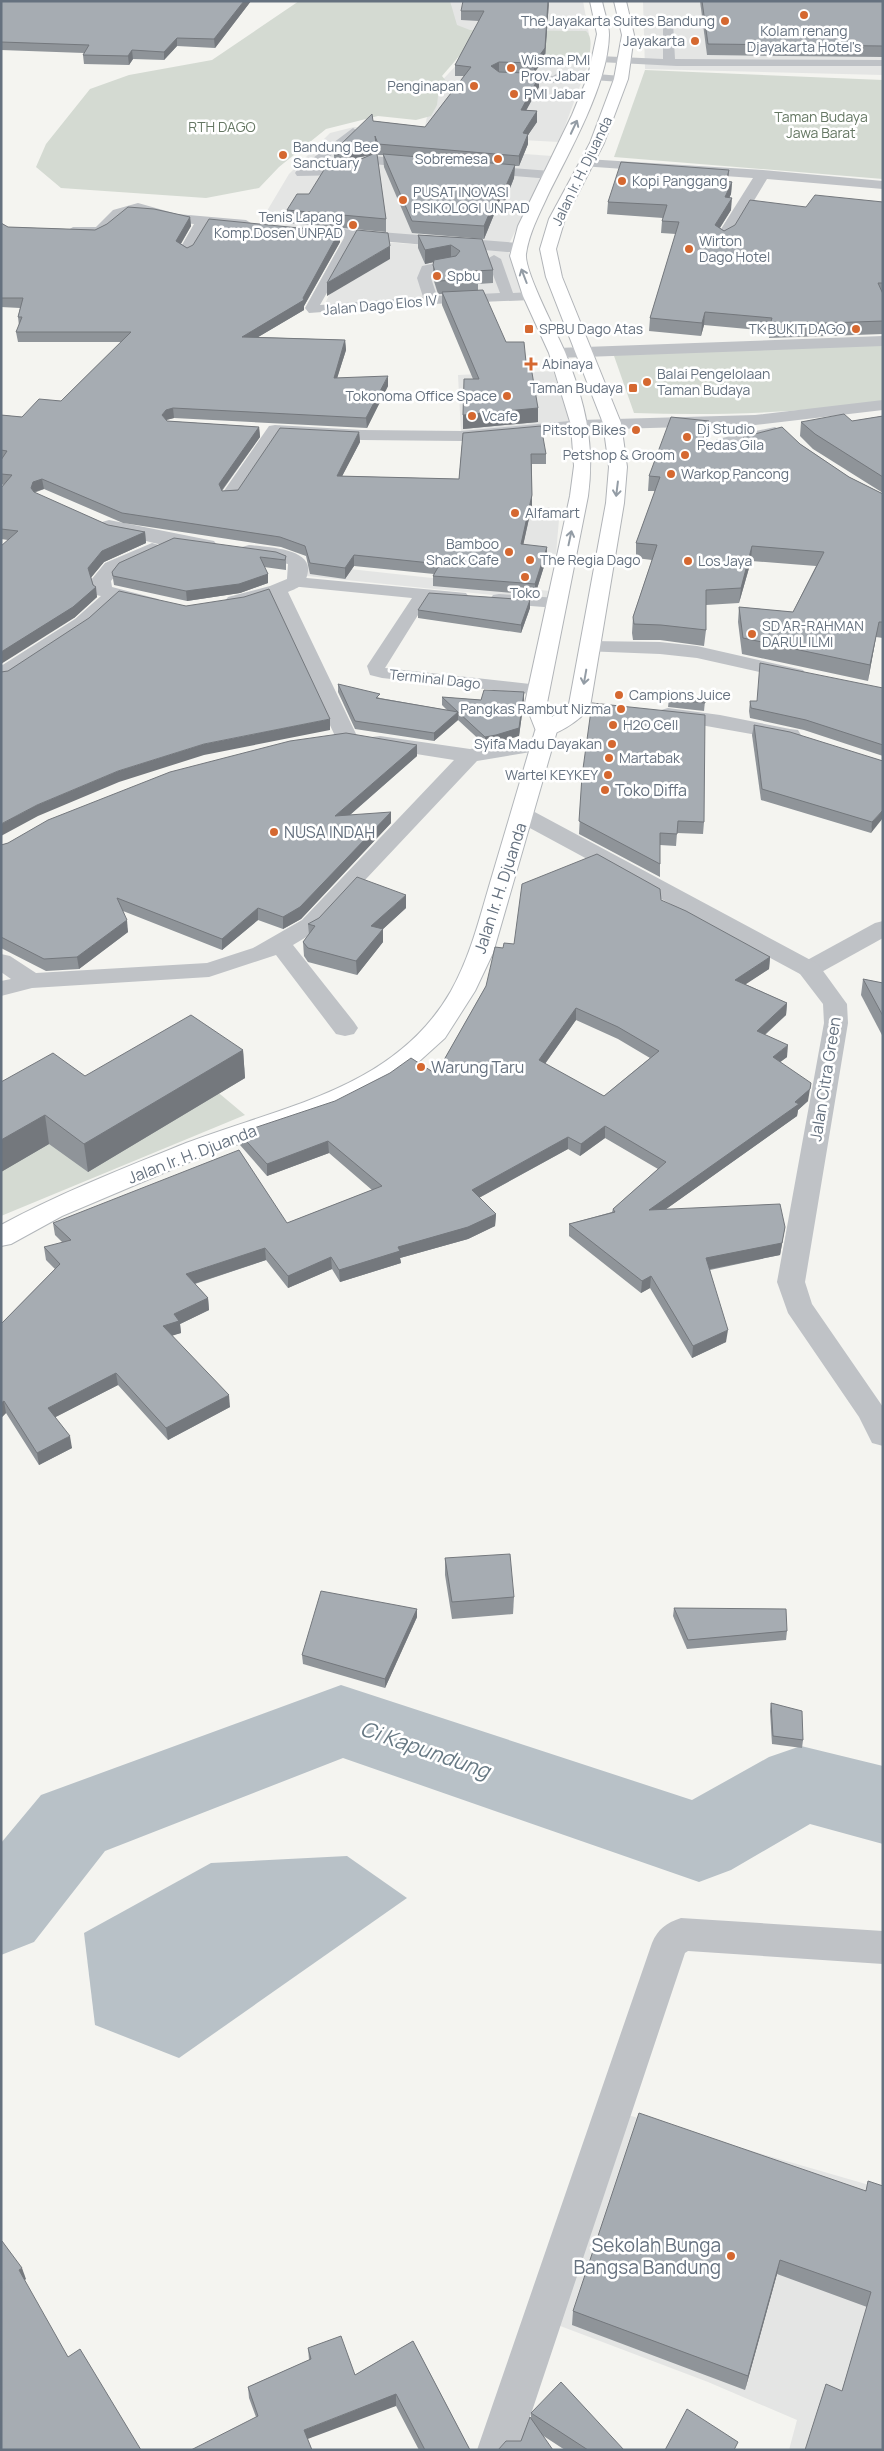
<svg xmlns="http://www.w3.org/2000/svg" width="884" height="2451" viewBox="0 0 884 2451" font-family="Manrope,sans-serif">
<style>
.built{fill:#e4e5e4}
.green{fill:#d4dad2}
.water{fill:#b8c1c7}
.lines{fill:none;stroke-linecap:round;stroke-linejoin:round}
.river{fill:#b8c1c7;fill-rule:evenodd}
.secondary-casing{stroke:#b2b6ba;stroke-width:2}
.primary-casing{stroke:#b1b4b8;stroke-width:2}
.service{fill:#bfc2c6;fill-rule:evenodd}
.minor{fill:#bfc2c6;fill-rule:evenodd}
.tertiary{fill:#bfc2c6;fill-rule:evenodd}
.secondary{fill:#fff;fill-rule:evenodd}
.primary{fill:#fff;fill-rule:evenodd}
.wall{fill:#8f9499;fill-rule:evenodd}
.shaded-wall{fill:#74787d}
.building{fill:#a6acb2;stroke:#74787d;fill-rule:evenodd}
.oneway{stroke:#939ca5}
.poi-dot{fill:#d56830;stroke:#fff;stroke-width:2}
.labels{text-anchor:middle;stroke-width:5;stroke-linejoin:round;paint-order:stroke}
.far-poi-label{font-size:14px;fill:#65717f;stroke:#fff;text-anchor:start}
.far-park-label{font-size:14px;fill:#657763;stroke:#fff}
.far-street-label{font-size:14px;fill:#65717f;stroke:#fff}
.poi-label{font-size:16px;fill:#65717f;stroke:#fff;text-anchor:start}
.street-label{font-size:16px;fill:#65717f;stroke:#fff}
.near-poi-label{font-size:19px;fill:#65717f;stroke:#fff;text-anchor:end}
.near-water-label{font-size:21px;font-style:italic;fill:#667883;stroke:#fff}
</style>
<rect width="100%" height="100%" fill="#f4f4f0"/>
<g class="built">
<polygon points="440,1 583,1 589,34 444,34"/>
<polygon points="643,1 883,2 883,75 645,69"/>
<polygon points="465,56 589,62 559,142 485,138 471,150 552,156 508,246 258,226 289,174 330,133 354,127 424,132 432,91"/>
<polygon points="355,240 508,251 525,300 323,308"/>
<polygon points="553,371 571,422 461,433 458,375"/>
<polygon points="455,504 560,508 556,554 447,550"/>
<polygon points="304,564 550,591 552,601 307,576"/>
<polygon points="628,2115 883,2189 883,2450 789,2450 797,2420 708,2382 555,2324"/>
</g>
<g class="green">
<path d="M299 1H450L457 25 470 30 586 31C594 38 589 52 589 62L461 54 442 76 450 86 438 96 437 105 431 116 416 120 378 116 326 129 279 167 259 188 206 198 61 188 36 167 46 144 90 89 129 75 212 60Z"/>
<polygon points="645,70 883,80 883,179 614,157"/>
<path d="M883 342V401C800 413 718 416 634 413L613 353Z"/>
<polygon points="196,1074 245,1115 1,1216 1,1135"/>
</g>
<polygon class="water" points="347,1856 407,1898 179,2058 95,2025 84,1933 211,1863"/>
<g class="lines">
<polygon class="river" points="341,1685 692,1800 769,1757 801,1746 883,1766 883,1844 810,1824 731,1870 699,1882 343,1758 105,1851 34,1942 1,1955 1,1843 41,1795"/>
<g class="secondary-casing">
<path id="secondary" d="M546 725 554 726 557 731 493 953 475 991 445 1038 414 1066 389 1083 335 1111 206 1155 62 1216 11 1244 1 1246V1225C60 1193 124 1168 186 1143 283 1106 395 1089 451 991 470 957 479 920 490 883 505 832 520 782 535 731L538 726Z"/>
</g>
<g class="primary-casing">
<path id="primary" d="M590 1H602C604 12 609 24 609 35 608 85 569 152 547 197 539 215 529 233 526 254 524 271 557 333 565 352 585 402 595 443 588 496L547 703 552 717 569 704 606 503 609 467 603 423 546 277 540 249 549 219 590 143 614 79 622 35 614 1H626L634 35 628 79 604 143 565 219 556 249 562 277 621 423 627 467 624 503 590 707C581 720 553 739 538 736L525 703 570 496 574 466 571 425 549 353 523 296 510 256 518 226 572 115 588 76 597 34Z"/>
</g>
<g class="service">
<polygon points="668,19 673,22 675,59 883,60 883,66 677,66 599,62 593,59 599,56 663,59 663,22"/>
<polygon points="561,71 621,76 627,79 621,82 564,78 556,83 506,80 500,77 506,74 553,76"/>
<polygon points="353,128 359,132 357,135 314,169 346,167 360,159 373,156 415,160 421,164 415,168 373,164 349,175 297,176 295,173 297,170"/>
<polygon points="483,166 551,171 557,175 551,179 479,173 477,170"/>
<polygon points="352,232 359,236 320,305 423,297 417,278 422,266 451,260 458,264 456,267 433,272 431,278 437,296 500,293 487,259 494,255 501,259 513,293 531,292 538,296 531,300 431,304 309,313 305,308 345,236"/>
<polygon points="775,427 783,432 780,435 730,445 743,455 740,458 730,458 712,445 717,439"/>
<polygon points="296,577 466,593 469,597 466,601 428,599 385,668 539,685 545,686 548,690 545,694 539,695 382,678 370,675 367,666 412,598 290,586 288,582 290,578"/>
<polygon points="499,594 557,598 563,599 566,603 563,607 557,608 493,603 490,599 493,595"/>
</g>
<g class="minor">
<polygon points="586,159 763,170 883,181 883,189 767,179 732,237 724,242 716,237 753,178 581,166 579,163"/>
<polygon points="138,203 177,214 246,220 254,225 246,230 209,226 192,253 187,255 179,250 194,224 174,222 139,212 123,216 105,234 73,237 65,232 73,227 96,227 113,210"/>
<polygon points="304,226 519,243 527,248 519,253 299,234 296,231"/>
<polygon points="883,336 883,346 557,358 551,357 549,353 551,349 557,348"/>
<polygon points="883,400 883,410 755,425 580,430 462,441 362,440 280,436 237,499 223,499 221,495 269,426 275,425 362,430 462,431 580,420 755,415"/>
<path d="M109 520 214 541 217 545 214 549C190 555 128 536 102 530L100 526 102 522Z"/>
<polygon points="152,543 159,545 162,549 159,553 119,571 111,581 112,587 158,599 161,603 158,607 151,609 119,601 89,627 8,680 1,682 1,666 75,619 101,596 96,595 91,580 105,563"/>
<path d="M249 545C265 547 311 548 308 571 306 585 300 587 288 592L357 736 354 741 346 742 338 741 335 736 271 598 235 607 228 605 225 601 228 597 270 586 287 579 288 564 242 555 239 551 242 547Z"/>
<polygon points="590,641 660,642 697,646 803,670 806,674 803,678 796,680 697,658 660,654 583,651 580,647 583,643"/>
<polygon points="668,708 720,715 790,729 798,730 801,735 798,740 790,741 661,718 657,714 661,710"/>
<polygon points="380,736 470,749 543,738 551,739 554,744 551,749 543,750 477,761 318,930 293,945 354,1022 358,1028 354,1034 345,1036 336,1034 276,955 209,977 32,988 1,996 1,981 11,979 1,972 1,954 10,956 36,973 207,963 253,948 302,920 454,760 372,747 369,742 372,737"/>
<polygon points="883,921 883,938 818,974 809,976 800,974 797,969 800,964 875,923"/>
<path d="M681 1918 883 1931V1964L688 1951 685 1953 519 2450H477L652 1943C658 1929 666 1923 681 1918Z"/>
</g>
<polygon class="tertiary" points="523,808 531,810 818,964 847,1004 848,1023 805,1282 812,1304 883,1407 883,1446 872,1443 859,1417 788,1313 777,1282 824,1023 823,1004 800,974 515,820 512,815 515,810"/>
<use href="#secondary" class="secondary"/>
<use href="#primary" class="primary"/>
</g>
<g class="wall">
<polygon points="1,1 251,1 215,48 177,46 164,60 133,59 129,65 84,64 83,55 84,53 1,50"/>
<path d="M549 1 545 58 534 73H526V76L539 77V87L526 110 537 111V122L528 135V144L519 166H515L514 178 505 201 500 200 484 239 412 233 384 167 383 155H378L376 149V154L386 219V232L288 223 287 210 309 194 334 165V155L373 121 425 127 464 76H455V65L479 21 461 20V11ZM368 156 349 164H347L360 157Z"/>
<polygon points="700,1 883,1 883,57 707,55"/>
<polygon points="728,181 732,182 731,194 729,198 731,210 720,228 724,231 806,207 883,202 883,334 769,338 769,331 704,325 701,336 649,331 650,318 676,234 661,233 662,221 663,218 607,214 608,202"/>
<polygon points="190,217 191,226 181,244 187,248 339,232 340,242 304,306 304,310 258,337 345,340 346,350 337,378 388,386 367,428 174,418 166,420 167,421 259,427 260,437 222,491 238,490 359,432 360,442 342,476 459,479 463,433 546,454 546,464 532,464 532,505 523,545 547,557 535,595 433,586 433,576 434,574 354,566 345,579 310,574 306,556 281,547 123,523 44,489 34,493 108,525 145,532 146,543 104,562 91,577 97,597 74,618 8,540 1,539 1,488 4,485 1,484 1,415 22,417 61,401 121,342 18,342 16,332 19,326 18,317 20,308 1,307 1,223 8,227 95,230"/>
<polygon points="418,235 482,239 493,270 493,283 478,284 478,291 506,342 526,362 538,408 538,422 463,429 473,379 442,305 442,294 438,294 433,278 433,265 434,262 425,264 418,248"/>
<polygon points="883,416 883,493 813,449 800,436 801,422 852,421"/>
<polygon points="708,435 703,448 731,445 741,445 743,444 743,437 800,444 849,477 883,494 883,638 876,637 868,681 742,654 738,622 739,607 793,612 816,566 751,561 739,603 706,605 706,630 704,646 660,640 633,640 632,633 633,617 652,560 636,558 636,543 655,491 648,491 649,476"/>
<polygon points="286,556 286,570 264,567 268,574 268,583 240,593 187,601 114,585 112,572 119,563"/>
<polygon points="530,600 530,608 521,633 418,618 418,610"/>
<polygon points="338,684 380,698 447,710 442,705 442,697 481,700 524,700 519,736 495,743 485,745 458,720 434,741 355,729 338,692"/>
<polygon points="883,688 883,756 804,730 750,718 749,711 750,701 757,701"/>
<polygon points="669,699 705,701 704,711 668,707"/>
<polygon points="754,725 883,761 871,833 761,800 752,735"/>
<polygon points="417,745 417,756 350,815 391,823 301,919 283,929 258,920 222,950 123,911 128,932 79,969 46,971 1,948 1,845"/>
<polygon points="582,776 704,822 703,834 677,833 676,846 660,845 660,877 579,834"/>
<path d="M661 900 770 957 769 969 745 984 787 1003 786 1015 765 1035 787 1057 780 1062 808 1101 798 1110 797 1116 666 1209 783 1239 780 1255 710 1270 726 1342 692 1358 650 1288 641 1293 569 1236V1224L612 1212 613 1209 658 1169 605 1138 580 1156 568 1149 479 1198 496 1214 495 1226 468 1239 400 1258 401 1263 340 1282 332 1269 288 1288 266 1260 195 1284 208 1298 209 1310 180 1324 181 1333 172 1335 230 1407 168 1440 118 1385 55 1417 72 1448 39 1465 6 1413 1 1418V1324L55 1269 46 1260 44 1247 63 1243 55 1235 53 1223H287L372 1190 329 1153 267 1176 240 1145 239 1133 436 1074 486 986 503 948ZM576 1020 618 1039 650 1058 604 1096 545 1064Z"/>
<polygon points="406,908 383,929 383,942 357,975 308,962 304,956 303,942 309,935 308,924"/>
<polygon points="863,979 883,983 883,1037 861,995"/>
<polygon points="243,1050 245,1078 88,1172 49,1144 1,1172 1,1082 85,1076"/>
<polygon points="445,1558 514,1597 513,1614 452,1619 445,1575"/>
<polygon points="674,1608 787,1631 786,1640 687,1649 673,1616"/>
<polygon points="417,1609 417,1617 385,1688 303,1664 302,1655"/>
<polygon points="771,1703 803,1740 802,1748 772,1744 770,1711"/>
<polygon points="866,2190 883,2450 842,2391 867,2307 777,2274 745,2390 572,2325 573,2311"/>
<polygon points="413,2341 470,2450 419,2450 396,2406 256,2417 249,2398 248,2387 309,2360 308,2348 355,2375"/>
<polygon points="531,2413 624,2450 565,2450 542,2435 521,2441 531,2419"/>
</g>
<g class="shaded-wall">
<polygon points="244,1 251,1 215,48 214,39"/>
<polygon points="549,1 545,58 534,73 534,63"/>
<polygon points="177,38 177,46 164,60 164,52"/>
<polygon points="132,50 133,59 129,65 128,56"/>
<polygon points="499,62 499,72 491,66"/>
<polygon points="539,77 539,87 521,120 521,110"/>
<polygon points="537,111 537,122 528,135 528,144 519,166 519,156 523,133"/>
<polygon points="376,144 376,154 360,157 345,165 345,154 359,146"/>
<polygon points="515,165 514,178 505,201 505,188"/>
<polygon points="729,170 728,182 726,181"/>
<polygon points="732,182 731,194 724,209 725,197"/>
<polygon points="500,188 500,200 484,239 484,226"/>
<polygon points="732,198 731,210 714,237 715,225"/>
<polygon points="190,217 191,226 177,250 176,241"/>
<polygon points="339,232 340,242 304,306 304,310 243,346 242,337 303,298"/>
<polygon points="451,245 451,258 425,264 425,250"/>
<polygon points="390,246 390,259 327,296 327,283"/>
<polygon points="705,312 704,325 701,336 702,323"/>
<polygon points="345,340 346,350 334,388 334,378"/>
<polygon points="388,376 388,386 367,428 366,418"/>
<polygon points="173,408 174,418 166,420 162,415 166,410"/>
<polygon points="538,408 538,422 463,429 463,415"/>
<polygon points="709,421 708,435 698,464 699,449"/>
<polygon points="259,427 260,437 219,494 219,484"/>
<polygon points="359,432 360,442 337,486 337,476"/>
<polygon points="42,479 44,489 34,492 32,498 31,488 33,482"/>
<polygon points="532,495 532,505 521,555 521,544"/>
<polygon points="145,532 146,543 104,562 90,579 88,568 102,551"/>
<polygon points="752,546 751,561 739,603 741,588"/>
<polygon points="547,547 547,557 535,595 535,584"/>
<polygon points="354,555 354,566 345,579 345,568"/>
<polygon points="268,574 268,583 240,593 187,601 186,591"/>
<polygon points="96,587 97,597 74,618 1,664 1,652"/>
<polygon points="530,600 530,608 521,633 521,625"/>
<polygon points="879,622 876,637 868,681 870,665"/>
<polygon points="524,692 524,700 519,736 495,743 485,745 485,737"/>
<polygon points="458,712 458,720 434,741 434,733"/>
<polygon points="330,719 330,730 204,755 119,782 38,816 1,836 1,824 37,805 118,771 204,744"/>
<polygon points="417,745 417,756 336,827 335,816"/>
<polygon points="883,810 883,818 871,833 872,822"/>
<polygon points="391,812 391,823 301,919 283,929 283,917"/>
<polygon points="406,895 406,908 383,929 383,942 357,975 356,961 371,926"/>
<polygon points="258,908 258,920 222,950 222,939"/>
<polygon points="127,920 128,932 79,969 77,957"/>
<polygon points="770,957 769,969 734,992 735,980"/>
<polygon points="787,1003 786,1015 755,1043 757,1031"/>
<polygon points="576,1008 576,1020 539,1072 539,1060"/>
<polygon points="788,1045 787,1057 771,1069 773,1057"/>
<polygon points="243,1050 245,1078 88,1172 84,1144"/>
<polygon points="811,1083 808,1101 798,1110 797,1116 648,1222 649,1210"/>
<polygon points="45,1115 49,1144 1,1172 1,1140"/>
<polygon points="605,1126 605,1138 580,1156 581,1144"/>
<polygon points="568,1137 568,1149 471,1202 472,1190"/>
<polygon points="328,1141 329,1153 267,1176 267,1164"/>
<polygon points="496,1214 495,1226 468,1239 400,1258 401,1263 340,1282 339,1270 398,1247"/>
<polygon points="785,1227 780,1255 705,1270 706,1258"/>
<polygon points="265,1248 266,1260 187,1286 186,1274"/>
<polygon points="331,1257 332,1269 288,1288 288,1276"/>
<polygon points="651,1276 650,1288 641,1293 642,1281"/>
<polygon points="208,1298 209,1310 180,1324 181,1333 165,1338 163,1326 174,1314"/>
<polygon points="728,1330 726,1342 692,1358 693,1346"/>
<polygon points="116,1373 118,1385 50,1420 48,1408"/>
<polygon points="229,1395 230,1407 168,1440 166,1428"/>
<polygon points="4,1401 6,1413 1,1418 1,1403"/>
<polygon points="70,1436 72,1448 39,1465 37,1453"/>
<polygon points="417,1609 417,1617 385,1688 385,1679"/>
<polygon points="780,2260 777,2274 745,2390 748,2376"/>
<polygon points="22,2268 26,2279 23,2282 19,2270"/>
<polygon points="396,2394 396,2406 305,2440 304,2430"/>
</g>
<g class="building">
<polygon points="1,1 244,1 214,39 177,38 164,52 132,50 128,56 83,55 89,45 1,42"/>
<polygon points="463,1 548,1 545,48 534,63 499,62 491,66 499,72 526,73 524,76 539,77 521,110 537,111 523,133 528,134 519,156 378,144 375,136 376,144 359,146 345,154 334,155 338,147 372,114 373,121 425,127 471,67 455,65 484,11 461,11"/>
<polygon points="702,1 883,1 883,46 708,44"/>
<polygon points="373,154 377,154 386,219 287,210 297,194 309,194 327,165 349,164"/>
<polygon points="383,154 515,165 505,188 500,188 484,226 412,221"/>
<polygon points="621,162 729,170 726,181 732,182 725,197 732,198 715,225 724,231 735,225 750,200 806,207 815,195 883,202 883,283 878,283 883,294 883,321 770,325 772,318 705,312 702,323 650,318 679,222 662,221 667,205 608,202"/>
<polygon points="128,207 154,209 190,217 176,241 187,248 193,245 209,219 339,232 303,298 304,300 242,337 345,340 334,378 388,376 366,418 173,408 166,410 162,415 167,421 259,427 219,484 222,491 238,490 280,428 359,432 337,476 459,479 463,433 541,426 546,454 531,454 532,495 521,544 547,547 535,584 433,576 440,564 354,555 345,568 310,563 305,546 280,537 122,513 42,479 33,482 31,488 34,492 108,525 145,532 102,551 88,568 93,585 96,587 73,607 1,652 1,546 18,531 1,529 1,488 12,475 1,474 1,460 7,451 1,450 1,415 22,417 39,399 61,401 131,332 16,332 22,317 18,317 23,298 1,298 1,223 8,227 95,230 107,224"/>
<polygon points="357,230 388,233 390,246 327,283"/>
<polygon points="418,235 482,239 493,270 474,271 478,279 438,281 433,265 434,260 456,256 460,251 451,245 425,250"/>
<polygon points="483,290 506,342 524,342 526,362 530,361 538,408 463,415 464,379 479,379 442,292"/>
<polygon points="844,414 852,421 883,416 883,477 815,434 801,422"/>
<polygon points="671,417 709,421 699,449 726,442 731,445 741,445 746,440 743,437 782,427 800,444 849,477 883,494 883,622 879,622 870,665 743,638 739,607 793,612 824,552 752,546 741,588 706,590 706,630 661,625 634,624 633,617 657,545 636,543 660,477 649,476"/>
<polygon points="174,538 276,552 286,556 285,560 260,557 268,574 239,584 186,591 113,576 112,572 119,563"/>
<polygon points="269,589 330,719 204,744 118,771 37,805 1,824 1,672 8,671 89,618 119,591 186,606 244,597"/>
<polygon points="429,593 530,600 521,625 418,610"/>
<polygon points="760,663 883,688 883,745 806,720 751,708 750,701 757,701"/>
<polygon points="338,684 380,694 376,698 458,712 442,697 481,700 484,690 524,692 519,728 496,735 485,737 458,712 434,733 355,721"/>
<polygon points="669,699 705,701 705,703"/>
<polygon points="592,703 705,715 704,822 678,821 677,834 660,833 660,864 579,821 582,776"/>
<polygon points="754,725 790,732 883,761 883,810 872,822 762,789"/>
<polygon points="346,733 417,745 335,816 391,812 300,907 283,917 258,908 222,939 117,898 127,920 77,957 44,959 1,937 1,845 8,843 48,820 170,772 290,741"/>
<path d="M597 854 660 889 661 900 686 911 770 957 735 980 787 1003 757 1031 788 1045 773 1057 811 1083 810 1089 795 1102 799 1104 649 1210 780 1204 785 1227 782 1243 706 1258 728 1330 693 1346 651 1276 642 1281 569 1224 615 1212 613 1209 666 1162 605 1126 581 1144 568 1137 472 1190 496 1214 468 1227 398 1247 400 1251 339 1270 331 1257 288 1276 265 1248 186 1274 208 1298 174 1314 179 1321 163 1326 229 1395 166 1428 116 1373 48 1408 70 1436 37 1453 4 1401 1 1403V1324L60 1264 44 1247 71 1240 53 1223 239 1150 287 1223 382 1186 328 1141 267 1164 239 1133 335 1101 390 1073 411 1058 436 1074 486 986 495 947 503 948 504 943 514 944 522 884ZM576 1008 618 1027 659 1051 604 1096 539 1060Z"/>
<polygon points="357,877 406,895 371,926 383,929 356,961 308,948 303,942 315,926 308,924 319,918"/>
<polygon points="863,979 883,983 883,1016"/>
<polygon points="191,1015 243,1050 84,1144 45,1115 1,1140 1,1082 53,1053 85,1076"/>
<polygon points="510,1554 514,1597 452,1602 445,1558"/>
<polygon points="321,1591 417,1609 385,1679 302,1655"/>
<polygon points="674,1608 786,1609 787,1631 688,1640"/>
<polygon points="771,1703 802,1711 803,1740 773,1736"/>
<polygon points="639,2113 866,2191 868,2181 883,2186 883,2450 805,2450 826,2384 842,2391 871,2292 780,2260 748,2376 573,2311"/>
<polygon points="2,2241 22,2268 19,2270 68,2357 80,2349 141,2450 1,2450 1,2242"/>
<polygon points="341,2336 355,2375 413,2341 470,2450 425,2450 396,2394 304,2430 312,2450 191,2450 258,2416 248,2387 311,2359 308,2348"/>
<polygon points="561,2382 624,2450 588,2450 531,2413"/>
<polygon points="687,2409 738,2442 734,2450 665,2450"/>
<polygon points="530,2417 553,2450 498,2450 506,2441 521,2441"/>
</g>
<defs><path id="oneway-shaft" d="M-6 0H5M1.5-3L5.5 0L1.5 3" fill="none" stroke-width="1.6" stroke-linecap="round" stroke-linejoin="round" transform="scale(1.25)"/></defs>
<g class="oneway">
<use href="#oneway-shaft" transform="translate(574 127) rotate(-65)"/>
<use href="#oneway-shaft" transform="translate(524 276) rotate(-111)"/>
<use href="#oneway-shaft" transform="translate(617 489) rotate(97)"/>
<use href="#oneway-shaft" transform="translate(570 538) rotate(-78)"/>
<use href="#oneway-shaft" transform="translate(585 677) rotate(100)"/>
</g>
<g class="poi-dot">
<circle cx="804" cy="15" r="5"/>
<circle cx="725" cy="21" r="5"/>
<circle cx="695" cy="41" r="5"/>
<circle cx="511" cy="68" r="5"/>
<circle cx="474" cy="86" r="5"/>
<circle cx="514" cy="94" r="5"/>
<circle cx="283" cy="155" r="5"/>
<circle cx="498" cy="159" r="5"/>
<circle cx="622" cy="181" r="5"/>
<circle cx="403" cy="200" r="5"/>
<circle cx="353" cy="225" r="5"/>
<circle cx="689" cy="249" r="5"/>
<circle cx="437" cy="276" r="5"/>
<rect x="524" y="324" width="10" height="10" rx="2.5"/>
<circle cx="856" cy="329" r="5"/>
<path d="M528.5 356.5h5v5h5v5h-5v5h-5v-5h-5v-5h5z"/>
<circle cx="647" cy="382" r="5"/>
<rect x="628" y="383" width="10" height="10" rx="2.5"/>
<circle cx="507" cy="396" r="5"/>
<circle cx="472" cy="416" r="5"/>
<circle cx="636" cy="430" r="5"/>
<circle cx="687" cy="437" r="5"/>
<circle cx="685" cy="455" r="5"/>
<circle cx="671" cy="474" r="5"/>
<circle cx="515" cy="513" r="5"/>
<circle cx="509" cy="552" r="5"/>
<circle cx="530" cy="560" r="5"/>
<circle cx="688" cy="561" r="5"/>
<circle cx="525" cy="577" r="5"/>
<circle cx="752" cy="634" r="5"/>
<circle cx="619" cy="695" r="5"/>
<circle cx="621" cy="709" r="5"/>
<circle cx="613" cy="725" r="5"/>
<circle cx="612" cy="744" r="5"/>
<circle cx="609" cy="758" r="5"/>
<circle cx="608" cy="775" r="5"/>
<circle cx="605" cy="790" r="5"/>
<circle cx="274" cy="832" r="5"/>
<circle cx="421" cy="1067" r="5"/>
<circle cx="731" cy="2256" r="5"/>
</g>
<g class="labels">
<g class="far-poi-label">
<text x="715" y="26" text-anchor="end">The Jayakarta Suites Bandung</text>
<text x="804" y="36" text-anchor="middle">Kolam renang<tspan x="804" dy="16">Djayakarta Hotel's</tspan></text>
<text x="685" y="46" text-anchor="end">Jayakarta</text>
<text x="521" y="65">Wisma PMI<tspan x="521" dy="16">Prov. Jabar</tspan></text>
<text x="464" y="91" text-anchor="end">Penginapan</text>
<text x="524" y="99">PMI Jabar</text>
<text x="293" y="152">Bandung Bee<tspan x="293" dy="16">Sanctuary</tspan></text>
<text x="488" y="164" text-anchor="end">Sobremesa</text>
<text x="632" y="186">Kopi Panggang</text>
<text x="413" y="197">PUSAT INOVASI<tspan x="413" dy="16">PSIKOLOGI UNPAD</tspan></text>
<text x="343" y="222" text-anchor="end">Tenis Lapang<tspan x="343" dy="16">Komp.Dosen UNPAD</tspan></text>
<text x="699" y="246">Wirton<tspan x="699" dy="16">Dago Hotel</tspan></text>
<text x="447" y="281">Spbu</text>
<text x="539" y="334">SPBU Dago Atas</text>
<text x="846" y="334" text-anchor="end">TK BUKIT DAGO</text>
<text x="542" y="369">Abinaya</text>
<text x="657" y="379">Balai Pengelolaan<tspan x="657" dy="16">Taman Budaya</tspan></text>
<text x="623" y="393" text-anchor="end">Taman Budaya</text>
<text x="497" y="401" text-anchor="end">Tokonoma Office Space</text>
<text x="482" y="421">Vcafe</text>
<text x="697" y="434">Dj Studio<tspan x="697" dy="16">Pedas Gila</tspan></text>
<text x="626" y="435" text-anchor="end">Pitstop Bikes</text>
<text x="675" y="460" text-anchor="end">Petshop &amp; Groom</text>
<text x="681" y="479">Warkop Pancong</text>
<text x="525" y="518">Alfamart</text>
<text x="499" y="549" text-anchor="end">Bamboo<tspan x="499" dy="16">Shack Cafe</tspan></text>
<text x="540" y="565">The Regia Dago</text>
<text x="698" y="566">Los Jaya</text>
<text x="525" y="598" text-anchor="middle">Toko</text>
<text x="762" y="631">SD AR-RAHMAN<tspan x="762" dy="16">DARUL ILMI</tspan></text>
<text x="629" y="700">Campions Juice</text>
<text x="611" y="714" text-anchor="end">Pangkas Rambut Nizma</text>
<text x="623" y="730">H2O Cell</text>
<text x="602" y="749" text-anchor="end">Syifa Madu Dayakan</text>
<text x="619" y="763">Martabak</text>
<text x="598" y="780" text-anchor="end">Wartel KEYKEY</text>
</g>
<g class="far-park-label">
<text x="821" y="122">Taman Budaya<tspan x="821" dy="16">Jawa Barat</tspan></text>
<text x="222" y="132">RTH DAGO</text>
</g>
<g class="far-street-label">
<text transform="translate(582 171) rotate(-64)" y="5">Jalan Ir. H. Djuanda</text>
<text transform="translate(380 305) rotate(-5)" y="5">Jalan Dago Elos IV</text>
<text transform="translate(435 679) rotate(6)" y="5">Terminal Dago</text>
</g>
<g class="poi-label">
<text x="615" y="796">Toko Diffa</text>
<text x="284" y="838">NUSA INDAH</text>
<text x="431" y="1073">Warung Taru</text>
</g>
<g class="street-label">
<text transform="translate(500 888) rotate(-72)" y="6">Jalan Ir. H. Djuanda</text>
<text transform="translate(825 1079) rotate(-81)" y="6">Jalan Citra Green</text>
<text transform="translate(192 1154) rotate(-21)" y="6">Jalan Ir. H. Djuanda</text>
</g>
<g class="near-poi-label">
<text x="721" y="2252">Sekolah Bunga<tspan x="721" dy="22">Bangsa Bandung</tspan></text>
</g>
<g class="near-water-label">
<text transform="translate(425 1750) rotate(19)" y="7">Ci Kapundung</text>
</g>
</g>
<rect width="884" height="2451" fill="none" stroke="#65717f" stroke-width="5"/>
</svg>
